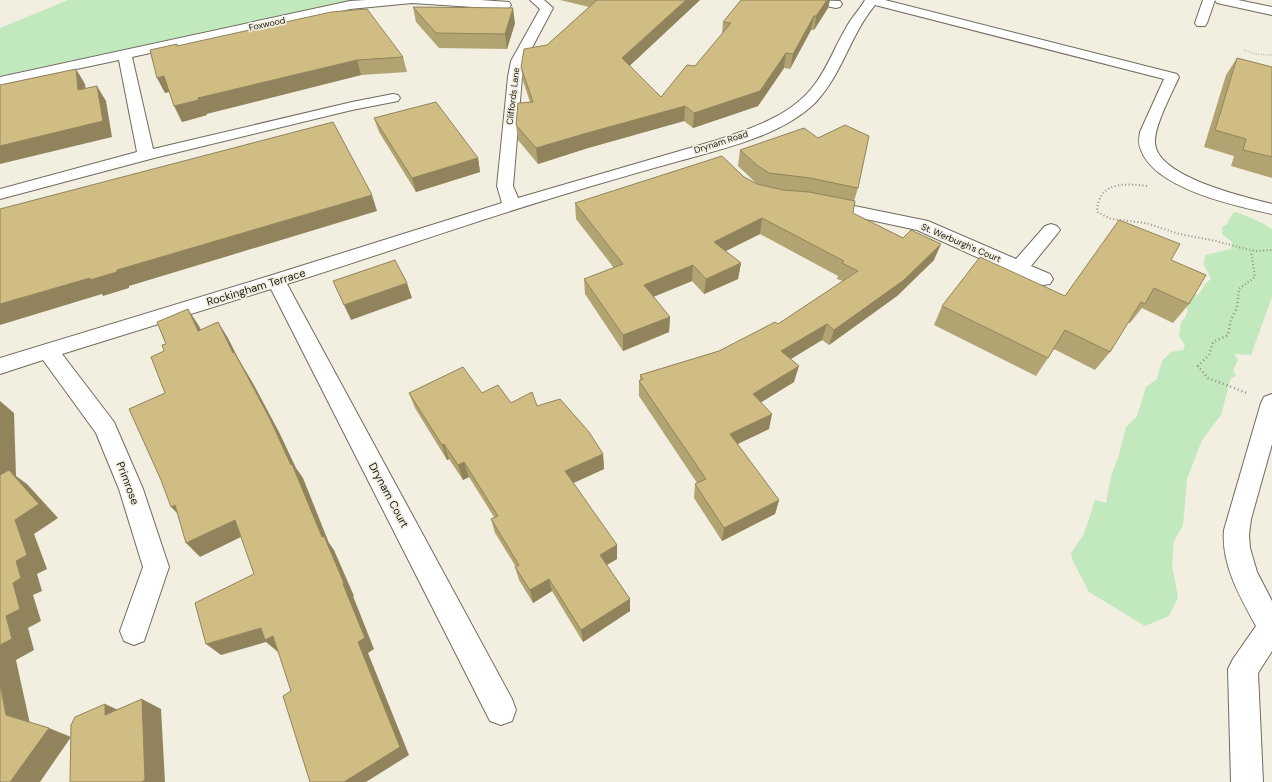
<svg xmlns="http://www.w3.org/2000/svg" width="1272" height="782" viewBox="0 0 1272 782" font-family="'DM Sans',sans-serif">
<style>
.green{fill:#c2e8bd}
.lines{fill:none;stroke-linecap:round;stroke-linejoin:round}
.minor-casing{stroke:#6f6b5f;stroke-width:2}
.path-far2{stroke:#928f86;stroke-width:1.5;stroke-dasharray:0.5 2;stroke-linecap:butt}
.path-far1{stroke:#928f86;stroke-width:2;stroke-dasharray:1 2.5;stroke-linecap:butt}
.path{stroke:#928f86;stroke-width:2.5;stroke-dasharray:1 3;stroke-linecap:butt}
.minor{fill:#fff;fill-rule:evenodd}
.wall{fill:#b2a372}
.shaded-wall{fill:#91845c}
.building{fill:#cfbd84;stroke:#91845c}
.labels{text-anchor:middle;stroke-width:3.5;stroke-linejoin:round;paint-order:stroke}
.far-street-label{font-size:9px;fill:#191713;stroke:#f2eee0}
.street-label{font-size:11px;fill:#191713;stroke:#f2eee0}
</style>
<rect width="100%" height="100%" fill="#f2eee0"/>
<g class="green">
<polygon points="68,0 364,0 307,10 0,76 0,28"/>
<path d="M1234 212C1245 214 1262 223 1272 229V297L1251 355 1234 354 1238 360 1233 370 1236 376 1231 378 1221 415 1202 440 1187 479 1183 525 1174 541 1172 565 1178 598 1169 616 1145 626 1089 592 1073 561 1071 553 1084 534 1095 500 1106 503 1111 476 1119 455 1126 427 1137 416 1146 387 1157 379 1162 361 1171 352 1183 350 1185 345 1179 336 1181 322 1185 318 1188 311 1185 305 1194 295 1199 294 1205 284 1211 279C1208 270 1200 265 1206 255L1231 249 1232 242 1222 234 1223 229 1222 227 1227 224 1228 221Z"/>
</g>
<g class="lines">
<g class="minor-casing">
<g id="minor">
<polygon points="366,0 480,0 509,2 511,5 509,8 505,9 412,3 350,9 132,57 153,149 352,102 393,94 398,95 400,98 398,101 352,110 154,158 0,199 0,189 137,152 119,60 0,85 0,77 350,1"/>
<path d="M530 0H544L553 8 525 61 522 77 513 186 518 198 714 141C750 129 792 116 815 84 828 67 835 46 846 28 851 18 860 9 865 0H885L1177 74 1179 77C1172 93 1154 126 1155 143 1157 177 1245 197 1272 204V214C1236 206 1155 189 1141 150 1138 144 1139 138 1140 132L1164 79 875 5C850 35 842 75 815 103 780 137 718 150 672 163 635 173 598 184 562 195 470 223 379 255 287 284L512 699 516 710 512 721 501 725 490 721 271 289 62 354 114 422 117 429 143 489 169 567 144 641 134 645 124 641 120 631 143 567 119 489 96 433 43 360 0 374V358L269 276 502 203 497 186 508 77 511 61 540 9Z"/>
<polygon points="810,0 840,1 842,4 840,7 836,8 812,3"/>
<polygon points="1203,0 1238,0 1272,7 1272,15 1217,3 1215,0 1207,23 1205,26 1197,26 1195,23"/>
<polygon points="825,200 928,221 1016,259 1045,226 1051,224 1057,226 1060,230 1057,234 1031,266 1050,274 1053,279 1050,284 1043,285 1036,284 917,230 819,209 816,205 819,201"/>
<path d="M1272 394V444L1251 519 1249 535 1250 548 1257 572 1272 601V651L1258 673 1263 782H1231L1228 669 1233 659 1256 626C1240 597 1221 564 1224 530L1261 403 1264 397Z"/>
</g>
</g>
<polyline class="path-far2" points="1244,50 1255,54 1272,55"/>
<g class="path-far1">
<path d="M1147 186C1123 183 1098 182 1097 212L1111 219 1146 223 1179 234 1216 241 1246 249 1257 251 1272 250"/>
<polyline points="1238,299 1239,289 1255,277 1251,251"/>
</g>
<polyline class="path" points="1238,298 1237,308 1231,319 1228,335 1213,342 1209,355 1198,366 1208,378 1247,393"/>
<use href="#minor" class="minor"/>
</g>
<g class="wall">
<polygon points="560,0 700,0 629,66 661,97 695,66 722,34 723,22 741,0 830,0 828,8 814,30 811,30 790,69 784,68 758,106 693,128 684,121 588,148 538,164 518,140 516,125 530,102 523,81 521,67 547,45 589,7"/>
<polygon points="413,7 515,23 507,49 439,48 416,22"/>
<polygon points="178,46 403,57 407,72 361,75 206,114 207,115 182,122 169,92 165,93"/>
<polygon points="1237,58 1272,67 1272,178 1231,166 1234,156 1204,147 1226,75"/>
<polygon points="374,118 478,158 480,172 416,192 379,132"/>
<polygon points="740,150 858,188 854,201 853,213 934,260 897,296 829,345 822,340 790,359 794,382 761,402 769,429 737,444 779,500 775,514 722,541 694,498 695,484 697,483 639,396 639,381 640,380 640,375 719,351 778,324 843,281 837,279 838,276 760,234 725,251 741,263 738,279 704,294 692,281 653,297 670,317 669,332 623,351 585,294 584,279 614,268 576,219 575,203 744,177 757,184 759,185 756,183 738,166"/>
<polygon points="1171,260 1189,304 1173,323 1142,308 1130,323 1128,322 1110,352 1095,370 1054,349 1036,376 934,325 942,306 1065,296"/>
<polygon points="409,393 482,393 511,403 537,406 603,454 604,469 573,483 617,545 617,559 607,565 630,599 630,611 583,642 552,591 533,603 519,580 515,567 516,567 495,533 491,519 494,517 469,477 463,480 449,459 447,460 415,408"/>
</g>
<g class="shaded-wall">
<polygon points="686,0 700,0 622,73 622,58"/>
<polygon points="827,0 830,0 828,8 814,30 816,16"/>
<polygon points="513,8 515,23 507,49 505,34"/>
<polygon points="814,16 811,30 790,69 793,54"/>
<polygon points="786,53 784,68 758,106 693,128 694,113"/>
<polygon points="357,60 361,75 206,114 207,115 182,122 174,106 198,98"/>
<polygon points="76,69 85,84 88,105 78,90"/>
<polygon points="164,76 172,91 165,93 157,78"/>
<polygon points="97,86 106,101 112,137 0,164 0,146"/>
<polygon points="685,106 684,121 588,148 538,164 536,148 587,133"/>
<polygon points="478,158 480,172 416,192 412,178"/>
<polygon points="372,195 377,211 129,286 129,288 103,296 102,294 0,325 0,304"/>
<polygon points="762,218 760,234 712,258 714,242"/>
<polygon points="941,244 934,260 897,296 829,345 834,330"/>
<polygon points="741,263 738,279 704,294 706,279"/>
<polygon points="693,265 692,281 643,301 644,285"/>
<polygon points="407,283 412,298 351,320 344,305"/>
<polygon points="188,309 199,326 209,347 198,331"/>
<polygon points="670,317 669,332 623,351 623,335"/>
<polygon points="218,322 228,338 238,358 254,385 280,434 296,468 303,478 329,543 334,550 354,596 353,596 374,649 368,653 409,755 366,782 344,782 358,642 322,537 291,465 233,353"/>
<polygon points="827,324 822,340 778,367 781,351"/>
<polygon points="799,366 794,382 750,409 753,394"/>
<polygon points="0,401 14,413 16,476 27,484 58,518 34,534 47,569 37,574 42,591 33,595 41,621 28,628 34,650 16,660 30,724 6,715 0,684 0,645 6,616 16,561 15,520 0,478"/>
<polygon points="772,414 769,429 727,449 730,434"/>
<polygon points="444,444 449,459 447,460 442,445"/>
<polygon points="603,454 604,469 567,486 565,471"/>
<polygon points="464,462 469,477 463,480 458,465"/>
<polygon points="779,500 775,514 722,541 724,528"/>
<polygon points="175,505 185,521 171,507"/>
<polygon points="235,520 247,534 200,557 186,543"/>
<polygon points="617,545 617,559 601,568 600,555"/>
<polygon points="549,579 552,591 533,603 530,590"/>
<polygon points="630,599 630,611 583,642 581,630"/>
<polygon points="261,628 273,636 278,652 266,642 221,655 206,644"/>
<polygon points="142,699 161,709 165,782 142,782"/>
<polygon points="105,704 125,713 105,715"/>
<polygon points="49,728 71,737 40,782 10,782"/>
</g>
<g class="building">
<polygon points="597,0 686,0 622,58 661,97 687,65 695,66 731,23 723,22 741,0 827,0 816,16 814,16 793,54 786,53 760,91 694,113 685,106 587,133 536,148 516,125 518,103 533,102 521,67 524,49 547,45"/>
<polygon points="413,7 513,8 505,34 436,33"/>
<polygon points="367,9 403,57 357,60 198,98 199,100 174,106 164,76 157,78 150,50 177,44 177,46 331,12"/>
<polygon points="1237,58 1272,67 1272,157 1243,150 1246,139 1215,130"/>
<polygon points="76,69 78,90 97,86 103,121 0,146 0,85"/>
<polygon points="436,102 478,158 412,178 374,118"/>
<polygon points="333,122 372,195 117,270 117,272 90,280 90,278 0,304 0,209"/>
<polygon points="845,125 869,136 858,188 810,178 769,173 758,166 740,150 804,128 818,138"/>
<polygon points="722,156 744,177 757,184 783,190 809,192 855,201 853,213 903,238 911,230 941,244 904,280 834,330 827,324 781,351 799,366 753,394 772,414 730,434 779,500 724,528 695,484 706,479 639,381 643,379 640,375 719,351 775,322 778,324 858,271 842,263 844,261 762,218 714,242 741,263 706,279 693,265 644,285 670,317 623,335 584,279 623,264 575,203"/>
<polygon points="1119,220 1180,244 1171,260 1206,275 1189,304 1154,288 1145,304 1141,302 1110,352 1065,330 1048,358 942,306 980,257 1065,296"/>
<polygon points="395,260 407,283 344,305 333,281"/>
<polygon points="188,309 198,331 218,322 233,353 234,352 244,370 270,419 291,465 292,464 322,537 324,536 344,583 343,584 365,638 358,642 400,747 344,782 310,782 283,696 291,691 273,636 265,640 261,628 206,644 195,603 254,574 235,520 186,543 175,505 171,507 161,480 129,409 165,393 151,357 164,351 162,345 166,344 157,322"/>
<polygon points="463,367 482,393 498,385 511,403 532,392 537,406 560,399 589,432 603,454 565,471 617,545 600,555 630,599 581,630 549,579 530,590 515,567 519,565 491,519 498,516 464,462 458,465 444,444 442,445 409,393"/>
<polygon points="9,470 39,504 15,520 27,555 16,561 21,578 13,583 20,609 6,616 12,639 0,645 0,475"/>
<polygon points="0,684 6,715 49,728 10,782 0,782"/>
<polygon points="142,699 145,780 142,782 70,782 71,725 75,717 105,704 105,715"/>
</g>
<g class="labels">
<g class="far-street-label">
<text transform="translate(267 24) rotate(-12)" y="3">Foxwood</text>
<text transform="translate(513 96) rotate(-83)" y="3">Cliffords Lane</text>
<text transform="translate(721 142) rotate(-18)" y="3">Drynam Road</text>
<text transform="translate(961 243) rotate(23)" y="3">St. Werburgh's Court</text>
</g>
<g class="street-label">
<text transform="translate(256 287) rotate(-17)" y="4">Rockingham Terrace</text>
<text transform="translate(128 483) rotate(69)" y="4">Primrose</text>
<text transform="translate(389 495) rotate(62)" y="4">Drynam Court</text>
</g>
</g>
</svg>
